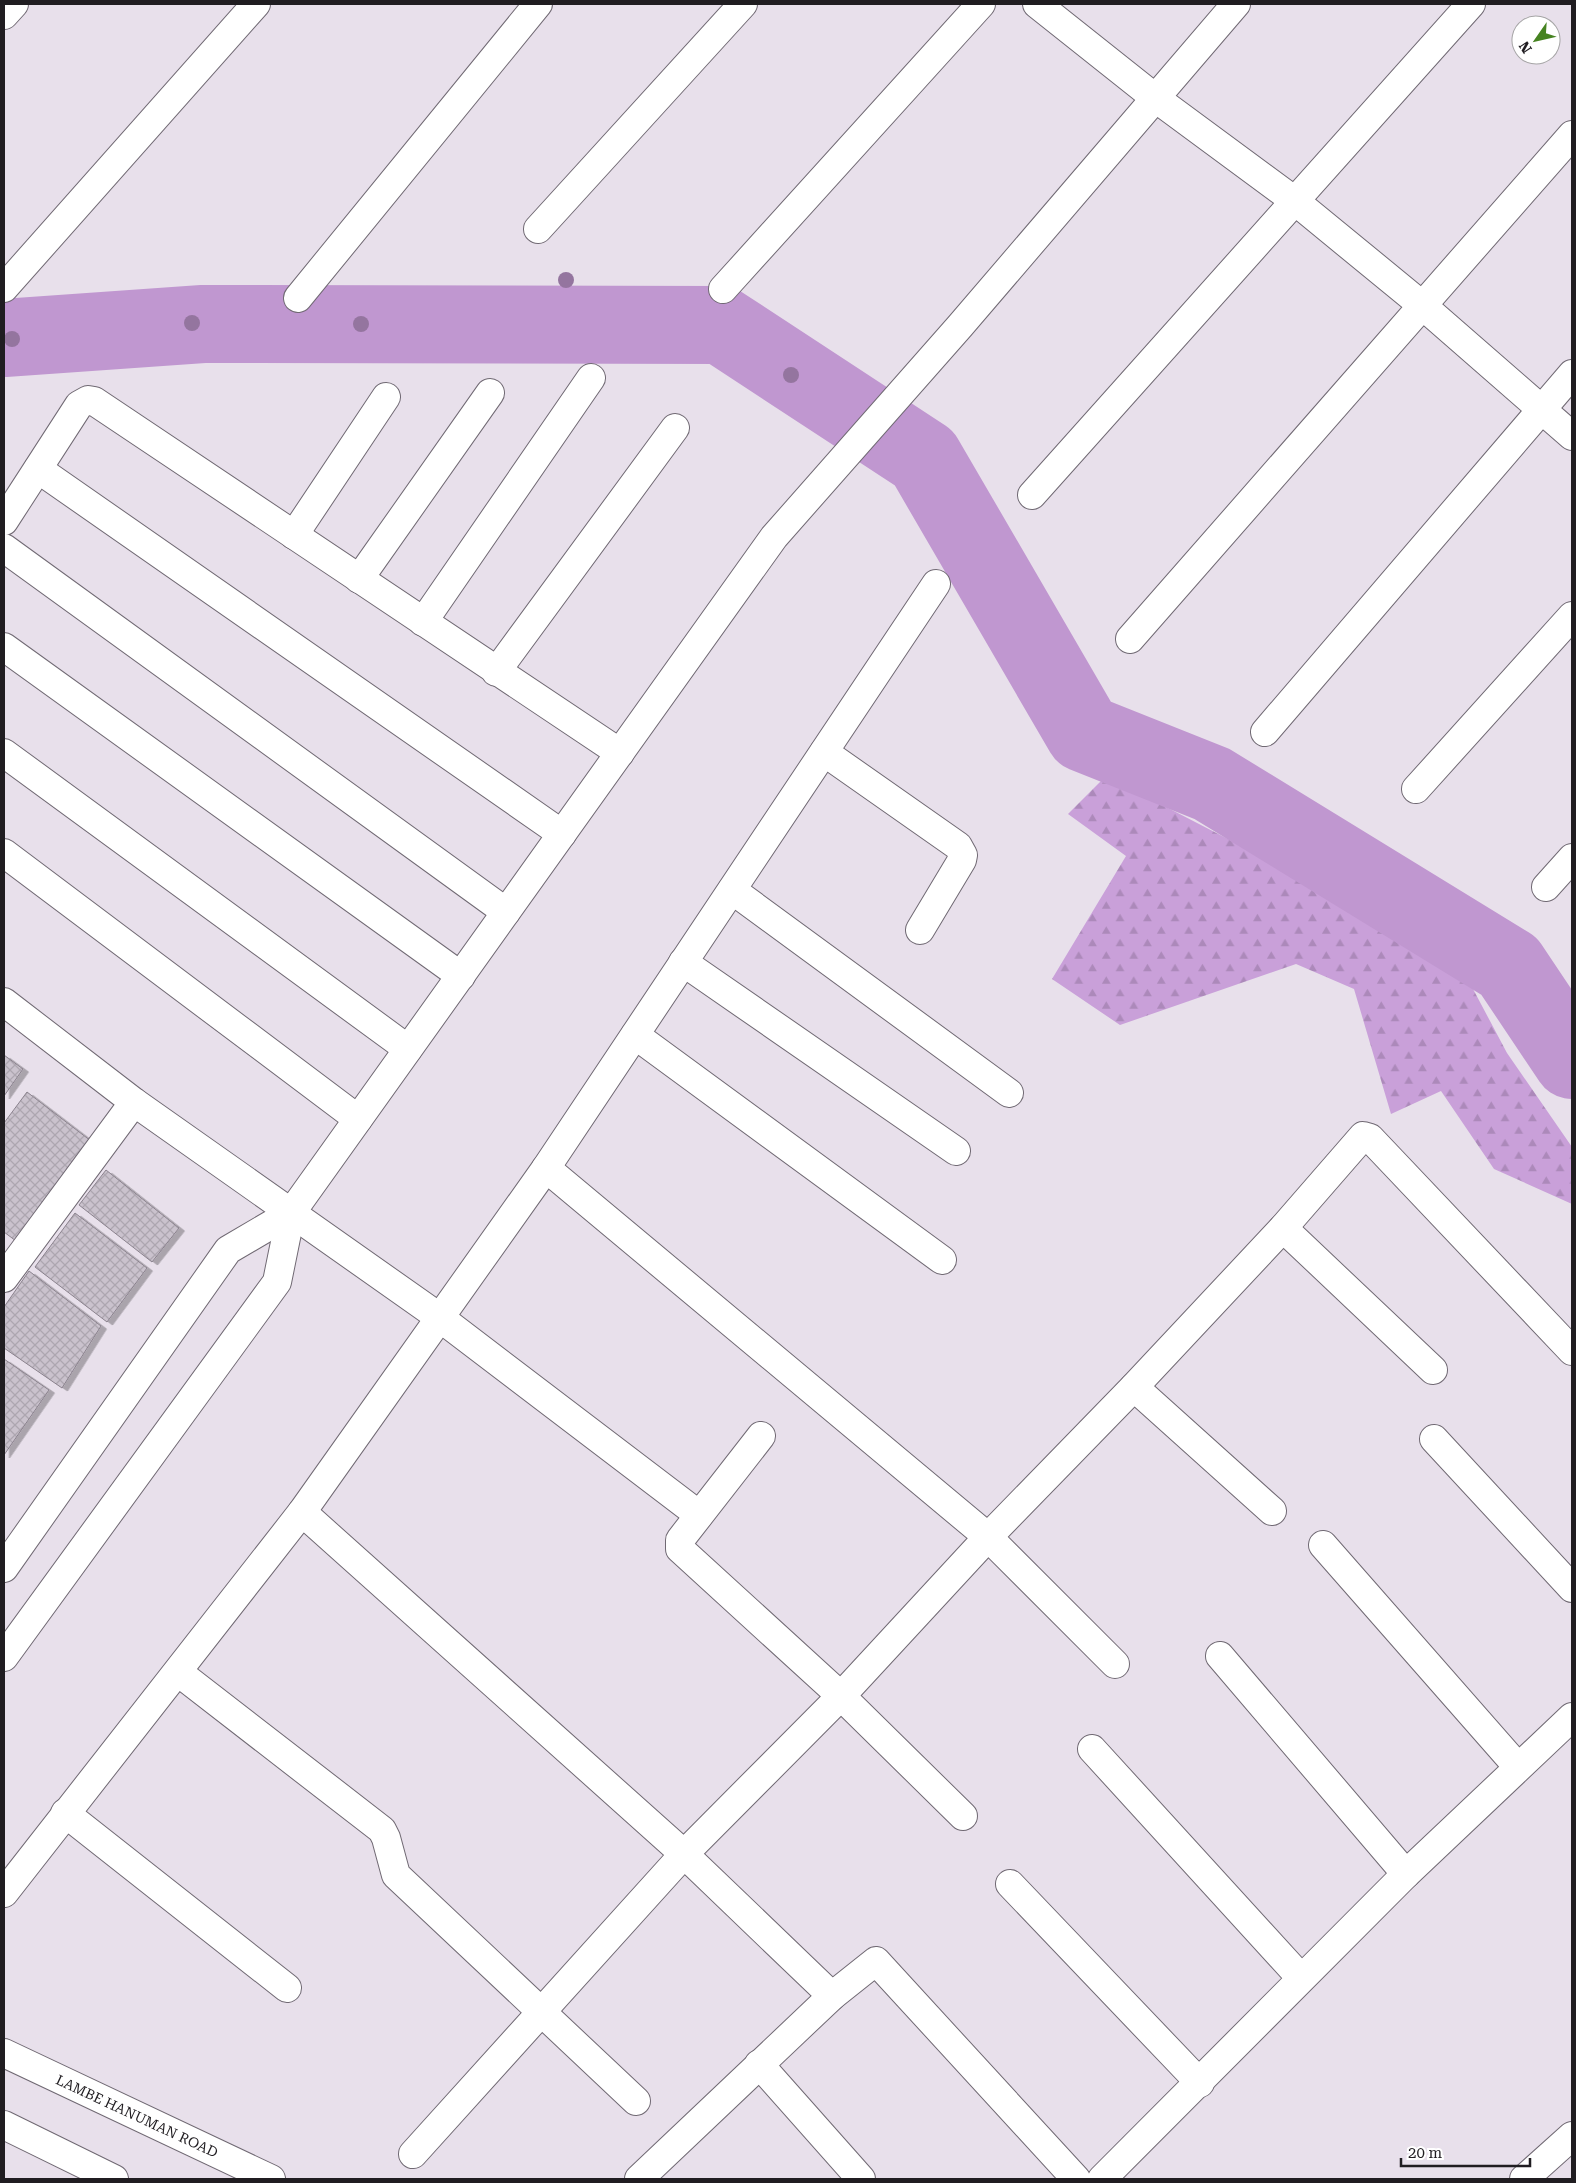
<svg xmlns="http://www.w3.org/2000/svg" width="1576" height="2183" viewBox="0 0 1576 2183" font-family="'Roboto Serif',serif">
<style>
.forest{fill:url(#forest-firs)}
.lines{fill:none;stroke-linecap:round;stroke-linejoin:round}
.river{stroke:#c097d0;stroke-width:78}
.building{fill:url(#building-cross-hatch);stroke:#8a828d;filter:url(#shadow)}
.minor-casing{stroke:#706973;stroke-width:30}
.minor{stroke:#fff;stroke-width:28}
.tree{fill:#94759f}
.labels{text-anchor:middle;stroke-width:5;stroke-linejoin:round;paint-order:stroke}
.street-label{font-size:14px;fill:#201d21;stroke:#fff}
</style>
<defs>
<pattern id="forest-firs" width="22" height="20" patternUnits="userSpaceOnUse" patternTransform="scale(1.25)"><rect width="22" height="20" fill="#c9a0d9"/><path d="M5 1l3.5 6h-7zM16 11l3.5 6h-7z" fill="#ac89ba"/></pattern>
<pattern id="building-cross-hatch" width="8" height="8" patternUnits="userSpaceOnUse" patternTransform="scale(1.25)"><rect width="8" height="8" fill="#cac2cd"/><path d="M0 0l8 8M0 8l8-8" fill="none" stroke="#ada6b0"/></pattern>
<filter id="shadow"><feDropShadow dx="5.5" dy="3" stdDeviation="0" flood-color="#0004"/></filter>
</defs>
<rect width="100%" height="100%" fill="#e8e0eb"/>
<polygon class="forest" points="1104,778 1141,794 1400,928 1464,972 1507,1053 1572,1147 1572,1204 1494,1169 1441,1091 1391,1114 1354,989 1296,964 1120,1025 1052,979 1126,856 1068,814"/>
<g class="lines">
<polyline class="river" points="4,338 203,324 721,325 924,458 1084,733 1212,784 1509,966 1572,1060"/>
</g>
<g class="building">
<polygon points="4,1055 23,1069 4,1096"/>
<polygon points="27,1092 91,1141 16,1241 4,1232 4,1123"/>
<polygon points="106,1170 179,1228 152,1262 79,1205"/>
<polygon points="75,1213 147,1268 107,1322 35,1267"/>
<polygon points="29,1271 101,1326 62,1388 4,1348 4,1307"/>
<polygon points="4,1359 49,1390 4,1455"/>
</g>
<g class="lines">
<g class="minor-casing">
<g id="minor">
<polyline points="1037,4 1154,97 1295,201 1423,306 1572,436"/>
<polyline points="4,15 14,4"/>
<polyline points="538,229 743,4"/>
<polyline points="4,288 256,4"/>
<polyline points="723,289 981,4"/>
<polyline points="298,298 538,4"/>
<polyline points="38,469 562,834"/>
<polyline points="1032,495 1471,4"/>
<polyline points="4,521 79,405 88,400 94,401 620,753"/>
<polyline points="294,535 386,397"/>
<polyline points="4,548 506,912"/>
<polyline points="359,579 490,393"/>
<polyline points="423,622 591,378"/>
<polyline points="1130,639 1572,135"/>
<polyline points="4,647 461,976"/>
<polyline points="496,672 675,428"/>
<polyline points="1265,732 1572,374"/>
<polyline points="824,752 958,846 963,855 962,860 920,930"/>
<polyline points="4,753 408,1049"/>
<polyline points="1416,789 1572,616"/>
<polyline points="4,853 358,1119"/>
<polyline points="1546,887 1572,858"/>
<polyline points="732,890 1009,1093"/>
<polyline points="683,962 956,1151"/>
<polyline points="4,1002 134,1102 439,1317 699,1515"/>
<polyline points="635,1035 942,1260"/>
<polyline points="546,1168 988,1537 1115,1664"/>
<polyline points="1283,1228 1433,1370"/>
<polyline points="4,1278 134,1102"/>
<polyline points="1134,1387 1272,1511"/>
<polyline points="761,1436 680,1540 680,1549 841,1696 963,1816"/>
<polyline points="1434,1439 1572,1588"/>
<polyline points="302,1512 684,1854 832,1996"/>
<polyline points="1323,1545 1518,1767"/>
<polyline points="4,1568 228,1250 291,1213 774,537 960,326 1236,4"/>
<polyline points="1220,1656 1406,1874"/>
<polyline points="4,1657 277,1282 291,1213"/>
<polyline points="178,1672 382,1830 386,1838 396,1875 636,2101"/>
<polyline points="1092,1749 1301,1978"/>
<polyline points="65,1813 287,1988"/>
<polyline points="1010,1884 1200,2083"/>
<polyline points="4,1893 302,1512 546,1168 936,584"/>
<polyline points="4,2053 271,2179"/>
<polyline points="759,2064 861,2179"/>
<polyline points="4,2125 114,2179"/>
<polyline points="413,2154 684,1854 841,1696 988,1537 1134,1387 1283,1228 1363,1136 1370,1138 1572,1351"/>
<polyline points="639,2179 832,1996 876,1961 1076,2179"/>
<polyline points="1102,2179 1406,1874 1572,1717"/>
<polyline points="1524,2179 1572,2136"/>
</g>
</g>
<use href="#minor" class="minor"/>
</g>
<g class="tree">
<circle cx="566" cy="280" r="8"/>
<circle cx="192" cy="323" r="8"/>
<circle cx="361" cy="324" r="8"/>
<circle cx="12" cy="339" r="8"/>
<circle cx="791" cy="375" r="8"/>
</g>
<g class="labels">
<g class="street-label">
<text transform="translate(137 2116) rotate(25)" y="5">LAMBE HANUMAN ROAD</text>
</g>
</g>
<rect width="1576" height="2183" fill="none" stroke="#201d21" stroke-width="10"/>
<g transform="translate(1536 40) rotate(236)"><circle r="24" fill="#ffffff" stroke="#a6a5a6"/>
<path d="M0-4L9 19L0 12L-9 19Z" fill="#468321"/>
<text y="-8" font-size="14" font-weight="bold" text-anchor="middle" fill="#201d21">N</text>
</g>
<path d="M1401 2158v8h129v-8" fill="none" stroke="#201d21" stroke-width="2.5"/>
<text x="1408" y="2158" font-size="15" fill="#201d21" stroke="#ffffff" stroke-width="4" paint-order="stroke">20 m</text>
</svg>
